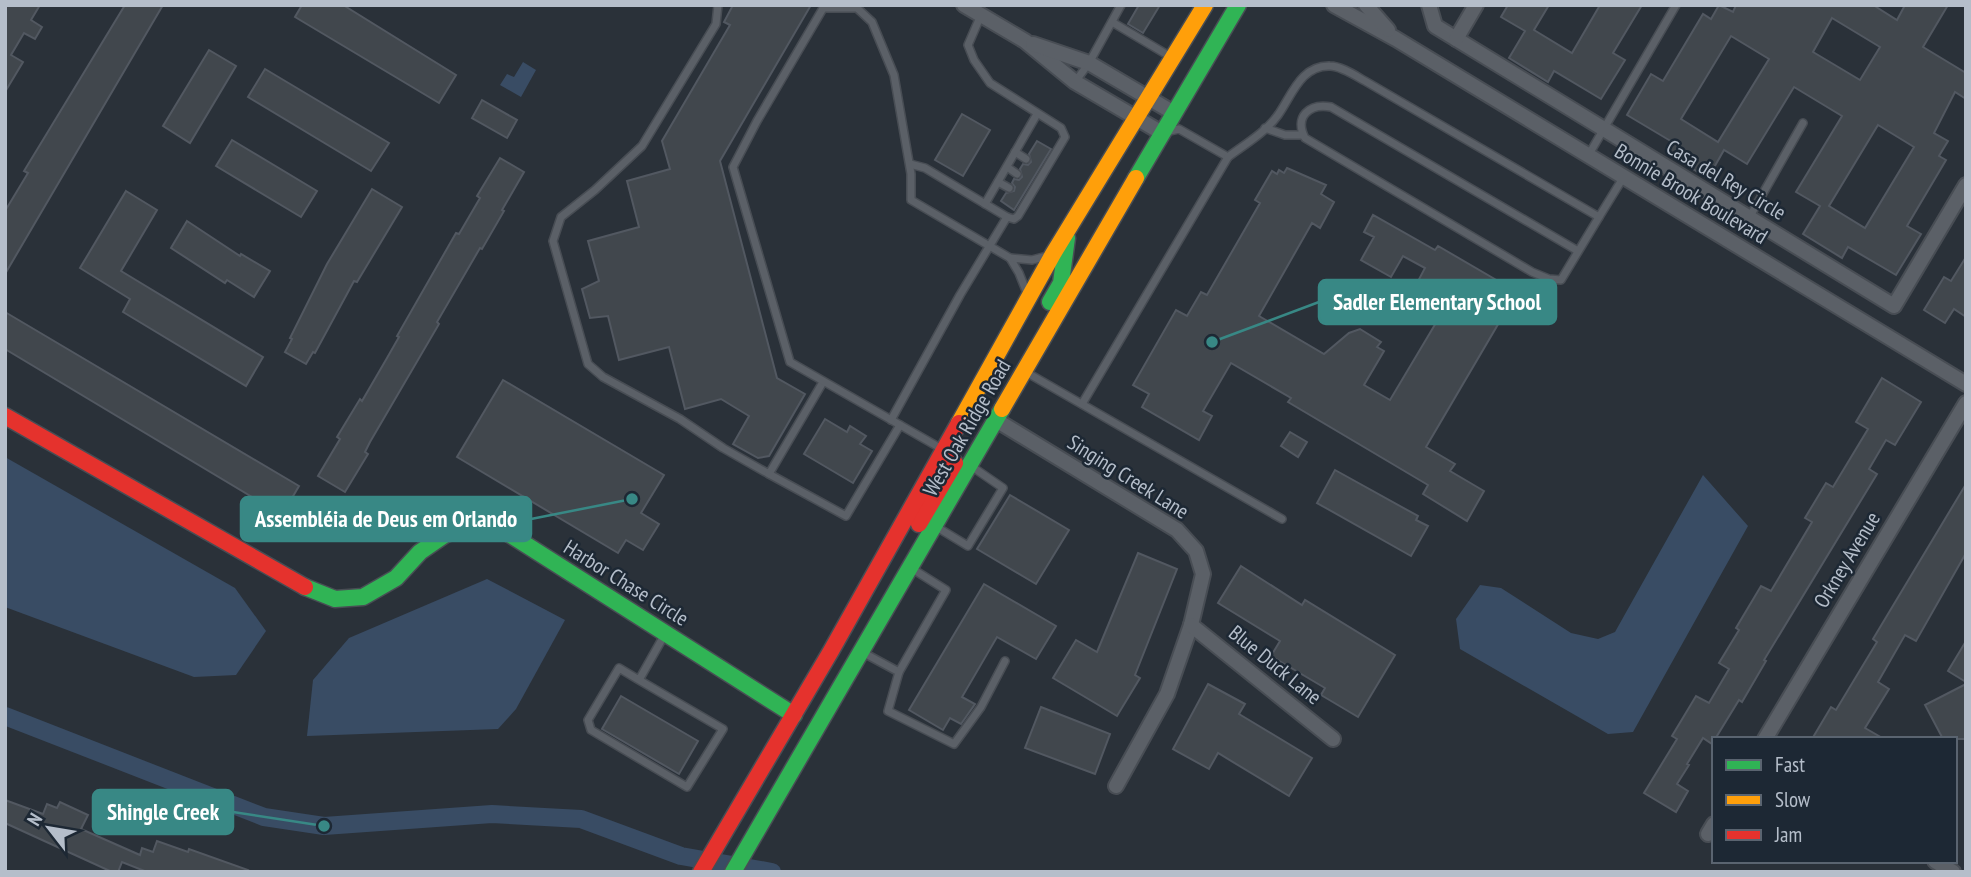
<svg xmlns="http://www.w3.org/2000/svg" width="1971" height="877" viewBox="0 0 1971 877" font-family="'PT Sans Narrow',sans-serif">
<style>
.water{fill:#394c64}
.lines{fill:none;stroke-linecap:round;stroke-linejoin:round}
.canal{stroke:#394c64;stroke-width:18}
.building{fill:#41474d;stroke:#525861;stroke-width:2;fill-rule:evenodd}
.lane-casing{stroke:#484d54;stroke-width:10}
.street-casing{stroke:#484d54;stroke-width:18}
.fast-casing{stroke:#484d54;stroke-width:19}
.slow-casing{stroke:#484d54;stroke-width:19}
.jam-casing{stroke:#484d54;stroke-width:19}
.lane{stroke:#5b6067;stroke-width:7}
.street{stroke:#5b6067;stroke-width:14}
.fast{stroke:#30b455;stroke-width:16}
.slow{stroke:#ff9f0a;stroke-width:16}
.jam{stroke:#e5322d;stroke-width:16}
.labels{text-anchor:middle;stroke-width:5;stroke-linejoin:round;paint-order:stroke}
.street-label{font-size:21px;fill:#b5beca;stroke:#1d2834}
.leader{fill:none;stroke:#388885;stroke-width:2.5}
.callout-dot{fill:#388885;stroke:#1d2834;stroke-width:2.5}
.callout{fill:#388885;stroke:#388885;stroke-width:2.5}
.callout-label{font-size:23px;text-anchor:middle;font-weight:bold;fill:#fff}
</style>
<rect width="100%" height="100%" fill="#2a3139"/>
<g class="water">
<polygon points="523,62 536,70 521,97 500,85 507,74 514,77"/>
<polygon points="5,457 235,588 266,631 236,675 194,677 5,607"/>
<polygon points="1703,475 1748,526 1633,732 1608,734 1460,649 1456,619 1480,585 1501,588 1571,633 1598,639 1615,632"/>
<polygon points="487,579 565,620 516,709 498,729 307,736 313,680 349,638"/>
</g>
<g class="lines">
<polyline class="canal" points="5,716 264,817 324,826 492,814 581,819 681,856 772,872"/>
</g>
<g class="building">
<polygon points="5,5 40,5 31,20 42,27 35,39 24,33 11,55 23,62 5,92"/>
<polygon points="125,5 163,5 5,274 5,211 28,173 24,171"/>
<polygon points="302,5 343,5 456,75 439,103 295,17"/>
<polygon points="733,5 811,5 720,161 777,378 805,394 769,456 758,458 733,444 749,416 721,399 685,409 669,347 619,360 608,316 590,318 582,289 599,281 588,241 639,227 627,181 670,169 662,141 730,25 724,22"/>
<polygon points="1139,5 1160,5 1143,33 1128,24"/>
<polygon points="1508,5 1549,5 1534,30 1572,53 1600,5 1642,5 1613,53 1625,60 1601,99 1554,71 1548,82 1509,58 1525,31 1501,17"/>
<path d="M1719 5 1733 12 1736 5H1873L1897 20 1905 5H1948L1923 47 1966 73V99L1955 92 1934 133 1948 141 1939 156 1946 160 1907 226 1921 234 1896 275 1848 247 1842 258 1803 234 1820 206 1796 192 1842 116 1794 87 1747 164 1724 150 1708 178 1668 154 1674 143 1627 115 1651 74 1663 81 1703 14 1711 19ZM1832 18 1880 47 1860 80 1813 52ZM1731 36 1769 59 1718 142 1681 119ZM1878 125 1914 147 1865 228 1829 206Z"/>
<polygon points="209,50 236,66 190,143 163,126"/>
<polygon points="265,69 389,143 371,171 248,97"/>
<polygon points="482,100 517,120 507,138 472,118"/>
<polygon points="962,114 990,130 963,176 935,160"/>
<polygon points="232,140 317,191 301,217 216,166"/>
<polygon points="1037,141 1051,149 1014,210 1001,201 1006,193 1014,191 1015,187 1012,183 1014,179 1019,180 1022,177 1020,169 1023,164 1028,165 1031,162 1029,154"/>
<polygon points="500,158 524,172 502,210 504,211 482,249 480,248 437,322 439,324 370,442 365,452 368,454 345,492 318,476 340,439 337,437 360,399 362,401 387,358 399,337 397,336 456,233 459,234 480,198 477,196"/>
<polygon points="1287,168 1326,185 1321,194 1334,202 1320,228 1312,223 1259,316 1324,354 1349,333 1360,329 1381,342 1377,347 1384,351 1364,385 1390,400 1449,301 1417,283 1425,268 1403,256 1391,277 1361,260 1374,237 1364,232 1373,215 1435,250 1438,246 1517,292 1426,447 1455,464 1450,471 1484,491 1467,521 1423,494 1428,485 1288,402 1291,398 1231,363 1203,411 1212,416 1199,440 1142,407 1149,394 1133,385 1176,310 1187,316 1201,292 1207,295 1260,203 1255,200 1272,171 1277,174 1279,170 1284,173"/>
<polygon points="372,189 402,207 357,282 354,281 315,353 313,352 306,364 285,352 292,339 290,338 327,264"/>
<polygon points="126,191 157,210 121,271 263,357 246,386 123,312 130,299 80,268"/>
<polygon points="187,221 240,256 241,254 270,271 254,297 227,280 225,283 171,248"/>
<polygon points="1966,257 1966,317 1954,309 1945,323 1924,310 1944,277 1951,281"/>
<polygon points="5,312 299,486 282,515 5,349"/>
<polygon points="1882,378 1921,402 1895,445 1886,440 1869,469 1877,474 1764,660 1766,661 1742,702 1739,700 1712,744 1703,738 1687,764 1689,765 1677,784 1688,791 1676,812 1644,793 1677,739 1672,736 1696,696 1709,703 1729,669 1719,663 1739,630 1736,628 1761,586 1771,591 1812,522 1805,518 1826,483 1833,487 1868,429 1856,422"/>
<polygon points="503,380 664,475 641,513 659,524 643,550 626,540 618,553 457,457"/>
<polygon points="825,419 847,432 850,426 866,436 860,444 872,451 853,483 804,454"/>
<polygon points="1290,432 1307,442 1298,457 1281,446"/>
<polygon points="1335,470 1418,516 1416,520 1428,526 1411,556 1317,503"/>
<polygon points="1966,484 1966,553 1916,641 1905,635 1878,682 1889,689 1865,728 1884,739 1812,739 1831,707 1836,710 1877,642 1873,639"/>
<polygon points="1010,495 1069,530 1036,584 977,549"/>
<polygon points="1138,553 1177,569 1135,675 1140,678 1117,716 1053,678 1076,640 1097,652"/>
<polygon points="1241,566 1302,605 1305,600 1395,655 1358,717 1321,695 1325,688 1271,656 1280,641 1218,603"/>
<polygon points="984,584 1056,626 1036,659 997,637 962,697 975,704 961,724 950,718 943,730 909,710"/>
<polygon points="1966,641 1966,682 1948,671"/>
<polygon points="1208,684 1245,704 1239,714 1312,758 1289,796 1218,753 1209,769 1173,749"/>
<polygon points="1966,684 1966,739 1943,739 1925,705"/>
<polygon points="621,696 698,741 679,774 602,729"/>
<polygon points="1041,707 1110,734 1095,774 1025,748"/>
<polygon points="5,800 43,814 47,804 57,808 60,802 88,815 81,829 140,855 142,848 153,852 157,841 188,852 189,849 248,870 247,872 147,872 122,862 118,872 112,872 5,823"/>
</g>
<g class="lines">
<g class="lane-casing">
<g id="lane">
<polyline points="718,5 716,24 642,146 595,190 561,217 553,241 588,364 603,377 680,419 723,448 769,474 823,382"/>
<polyline points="825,5 757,121 733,167 790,362 942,449"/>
<polyline points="823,8 857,8 872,22 894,75 911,174 911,200 1010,258 1019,273 1027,293"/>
<polyline points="1112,22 1171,57"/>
<polyline points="1075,82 1089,63 1121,5"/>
<polyline points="1265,128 1285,135 1303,135"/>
<polyline points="1166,132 1179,129 1228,157"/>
<polyline points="1015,152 1026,159"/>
<polyline points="1588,156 1676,5"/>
<polyline points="910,164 925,168 1007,217"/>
<polyline points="1007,167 1017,174"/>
<polyline points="998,182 1009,188"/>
<polyline points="985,204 1037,114"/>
<polyline points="1749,218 1803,123"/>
<path d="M1578 251 1331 107C1309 103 1294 117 1305 138L1532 272 1549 279 1561 280 1599 217"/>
<polyline points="1010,258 1032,260 1047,256"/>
<polyline points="1024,371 1282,519"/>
<path d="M1082 404 1228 157C1244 145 1266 132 1278 115 1292 95 1301 65 1330 66 1341 66 1356 76 1365 81L1599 217 1623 178"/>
<polyline points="891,420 960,295 1007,217 1014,219 1018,216 1065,137 1061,128 990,83 974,60 968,45 981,15"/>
<polyline points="769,474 846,516 900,425"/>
<polyline points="935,526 968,546 1003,488 971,466"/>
<polyline points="862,652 899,672 946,590 911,568"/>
<polyline points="899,672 888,711 954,744 981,707 1005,661"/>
<polyline points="639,680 619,668 588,720 591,730 687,787 723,729 639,680 665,634"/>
</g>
</g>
<g class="street-casing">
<g id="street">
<polyline points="964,5 1025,41 1075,82 1162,133"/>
<polyline points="1334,5 1396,39 1966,384"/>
<polyline points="1366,5 1388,30"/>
<polyline points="1429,5 1435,26 1894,306 1966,185"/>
<polyline points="1456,39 1476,5"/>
<polyline points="1033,44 1089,63 1174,113"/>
<polyline points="996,420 1177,530 1196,551 1203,574 1191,625 1167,694 1116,786"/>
<polyline points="1191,625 1333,739"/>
<polyline points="1765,739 1966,403"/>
<polyline points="1708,834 1714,824"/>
<polyline points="1935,861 1953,872"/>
</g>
</g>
<g class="fast-casing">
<g id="fast">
<polyline points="1136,178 1238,5"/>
<polyline points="1050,302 1061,283 1067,238"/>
<polyline points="305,587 335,599 363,597 396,578 420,552 446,534 476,523 503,530 794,715"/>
<polyline points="733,872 1002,409"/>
</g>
</g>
<g class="slow-casing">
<g id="slow">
<polyline points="1002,409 1136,178"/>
<polyline points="959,423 1053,254 1205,5"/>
</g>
</g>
<g class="jam-casing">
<g id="jam">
<polyline points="5,416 305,587"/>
<polyline points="919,524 955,463 945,451"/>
<polyline points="701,872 831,651 959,423"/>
</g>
</g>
<use href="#lane" class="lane"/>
<use href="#street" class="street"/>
<use href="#fast" class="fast"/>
<use href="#slow" class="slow"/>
<use href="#jam" class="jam"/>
</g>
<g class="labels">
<g class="street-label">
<text transform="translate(1726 180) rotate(31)" y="7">Casa del Rey Circle</text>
<text transform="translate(1691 194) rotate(31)" y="7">Bonnie Brook Boulevard</text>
<text transform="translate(967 428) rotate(-60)" y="7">West Oak Ridge Road</text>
<text transform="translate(1128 477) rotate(32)" y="7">Singing Creek Lane</text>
<text transform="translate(1847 560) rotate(-59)" y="7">Orkney Avenue</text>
<text transform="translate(626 583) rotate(32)" y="7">Harbor Chase Circle</text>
<text transform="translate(1275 665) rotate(39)" y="7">Blue Duck Lane</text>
</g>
</g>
<path class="leader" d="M1212 342L1319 302M632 499L531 519M324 826L233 812"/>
<g class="callout-dot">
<circle cx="1212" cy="342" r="7"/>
<circle cx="632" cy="499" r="7"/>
<circle cx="324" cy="826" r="7"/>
</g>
<g class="callout">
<rect x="1319" y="280" width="237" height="44" rx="7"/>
<rect x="241" y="497" width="290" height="44" rx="7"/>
<rect x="93" y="790" width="140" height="44" rx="7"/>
</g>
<g class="callout-label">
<text x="1437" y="310">Sadler Elementary School</text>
<text x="386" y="527">Assembléia de Deus em Orlando</text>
<text x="163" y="820">Shingle Creek</text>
</g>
<rect width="1971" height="877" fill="none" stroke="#b5beca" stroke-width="14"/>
<rect x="1712" y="737" width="245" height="126" fill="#1d2834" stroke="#5a6470" stroke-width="2"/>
<rect x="1726" y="760" width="35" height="10" fill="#30b455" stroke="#5a6470" stroke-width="2"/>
<text x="1775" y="772" font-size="21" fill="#b5beca">Fast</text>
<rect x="1726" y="795" width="35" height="10" fill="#ff9f0a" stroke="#5a6470" stroke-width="2"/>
<text x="1775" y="807" font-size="21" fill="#b5beca">Slow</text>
<rect x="1726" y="830" width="35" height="10" fill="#e5322d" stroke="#5a6470" stroke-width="2"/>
<text x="1775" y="842" font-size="21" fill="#b5beca">Jam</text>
<g transform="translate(49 828) rotate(301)" stroke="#1d2834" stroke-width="5" paint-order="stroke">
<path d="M0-5L12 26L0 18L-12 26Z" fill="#b5beca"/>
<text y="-10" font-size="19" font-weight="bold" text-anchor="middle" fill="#b5beca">N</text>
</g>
</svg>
